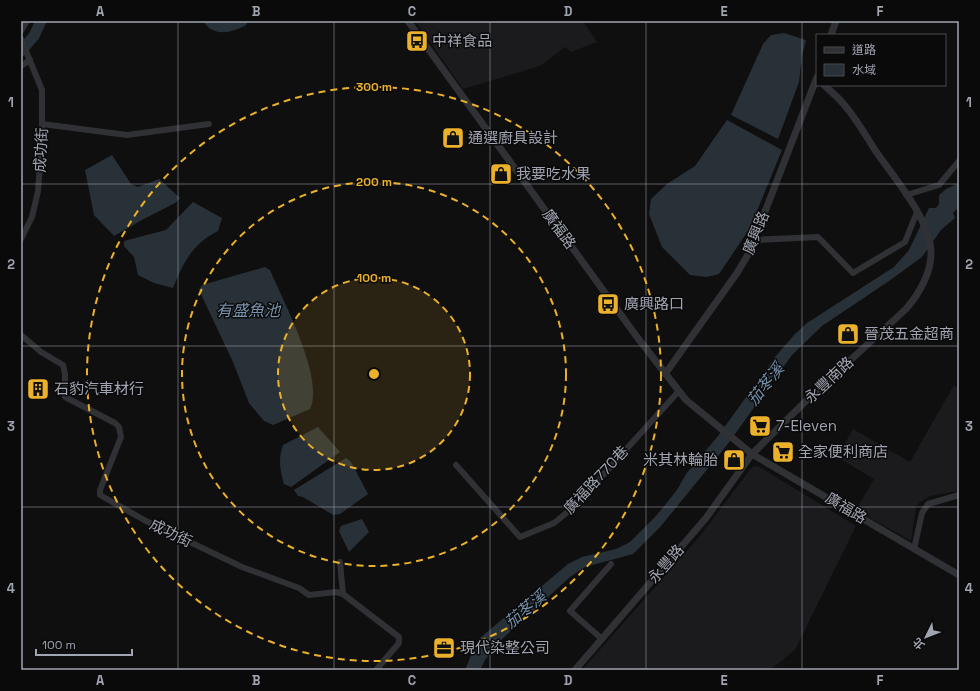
<svg xmlns="http://www.w3.org/2000/svg" width="980" height="691" viewBox="0 0 980 691" font-family="'Space Grotesk','Noto Sans TC',sans-serif">
<style>
.built{fill:#1b1b1d}
.water{fill:#293138}
.lines{fill:none;stroke-linecap:round;stroke-linejoin:round}
.river{stroke:#293138;stroke-width:11}
.minor{stroke:#303135;stroke-width:6}
.tertiary{stroke:#303135;stroke-width:7}
.grid{fill:none;stroke:#a1a5b1;stroke-width:1;stroke-opacity:0.55}
.ring{fill:none;stroke:#ecb12b;stroke-width:2;stroke-dasharray:7 5}
.labels{text-anchor:middle;stroke-width:3;stroke-linejoin:round;paint-order:stroke}
.poi-label{font-size:15px;fill:#a1a5b1;stroke:#0a0a0b;text-anchor:start}
.street-label{font-size:15px;fill:#a1a5b1;stroke:#0a0a0b}
.water-label{font-size:16px;font-style:italic;fill:#7792ac;stroke:#0a0a0b}
.centre{fill:#ecb12b;stroke:#0a0a0b;stroke-width:2}
.ring-label{font-size:12px;text-anchor:middle;font-weight:bold;fill:#ecb12b;stroke:#0a0a0b;stroke-width:3;stroke-linejoin:round;paint-order:stroke}
.neatline{fill:none;stroke:#a1a5b1;stroke-width:1.5}
.grid-label{font-size:13px;text-anchor:middle;font-weight:bold;fill:#a1a5b1}
</style>
<rect width="100%" height="100%" fill="#0f0f10"/>
<g class="built">
<polygon points="415,21 583,21 597,42 571,52 565,47 540,66 463,89"/>
<polygon points="954,385 959,389 959,491 930,496 919,503 916,507 911,541 856,510 874,479 837,457 853,429 910,462"/>
<polygon points="758,466 856,526 795,650 770,670 582,670 699,537 752,467"/>
</g>
<g class="water">
<polygon points="784,33 806,40 802,56 799,82 778,139 731,115 763,44 771,35"/>
<polygon points="727,120 782,150 750,228 719,274 707,277 690,275 662,247 649,214 651,199 667,184 695,166"/>
<polygon points="112,155 131,184 138,187 159,179 180,198 175,203 140,221 114,236 94,215 85,170"/>
<polygon points="959,183 959,207 953,213 955,218 941,230 922,257 889,281 822,326 792,355 727,445 661,526 633,554 585,567 570,577 503,638 485,660 480,670 465,670 476,643 480,638 568,564 582,557 616,549 630,542 656,516 677,490 686,474 718,436 775,357 794,335 807,323 894,267 909,250 929,208 936,208 939,204 939,195 946,189"/>
<path d="M193 202 222 218 218 231C191 245 184 262 173 288L154 283 138 275 134 257 124 246V241L166 230Z"/>
<path d="M265 267 270 270C283 301 325 379 310 409L273 425 264 421 249 403 233 362 199 290 202 285Z"/>
<path d="M318 427 340 452 291 487 284 484C280 471 278 458 283 445Z"/>
<polygon points="346,458 351,462 368,494 340,514 333,515 303,497 298,496 294,490"/>
<polygon points="362,519 369,532 349,552 339,531 341,526"/>
</g>
<g class="lines">
<g class="river">
<path d="M210 21C218 31 232 26 242 21"/>
<polyline points="21,51 34,36 41,21"/>
</g>
<g class="minor">
<polyline points="21,31 27,21"/>
<polyline points="21,39 42,90 42,136 38,191 32,217 21,239"/>
<polyline points="21,66 30,60"/>
<polyline points="42,124 127,135 209,124"/>
<polyline points="906,195 939,185 959,161"/>
<polyline points="754,240 818,237 853,273 905,242 917,212"/>
<polyline points="21,335 41,352 63,365 65,374 65,397 115,423 119,427 121,437 100,490 100,495 146,521 242,567 299,588 309,595 336,592 343,594 399,637 399,643 376,670"/>
<polyline points="456,465 520,537 554,523 575,506 678,392"/>
<polyline points="914,549 922,513 928,504 959,495"/>
<polyline points="340,562 343,594"/>
<polyline points="602,639 570,611 611,564"/>
</g>
<g class="tertiary">
<polyline points="408,21 637,337 686,400 752,454 959,575"/>
<polyline points="831,35 836,21"/>
<polyline points="665,374 737,273 749,253 817,77"/>
<path d="M575 670 706 518 752 454 806 401 906 309C919 294 932 272 931 251 929 217 894 178 875 150 866 136 857 120 846 107 840 99 832 92 824 85"/>
</g>
</g>
<path class="grid" d="M178 21V670M334 21V670M490 21V670M646 21V670M802 21V670M21 184H959M21 346H959M21 507H959"/>
<circle cx="374" cy="374" r="96" fill="#ecb12b" fill-opacity=".12"/>
<g class="ring">
<circle cx="374" cy="374" r="96"/>
<circle cx="374" cy="374" r="192"/>
<circle cx="374" cy="374" r="287"/>
</g>
<defs>
<g id="bus-square" transform="scale(1.15)"><rect x="-9" y="-9" width="18" height="18" rx="4" fill="#ecb12b" stroke="#0a0a0b"/><path d="M-5-6H5V4H4V6H2V4H-2V6H-4V4H-5ZM-3.5-4V0h7V-4ZM-3.5 1.2v1.5H-2V1.2ZM2 1.2v1.5H3.5V1.2Z" fill="#111"/></g>
<g id="shop-square" transform="scale(1.15)"><rect x="-9" y="-9" width="18" height="18" rx="4" fill="#ecb12b" stroke="#0a0a0b"/><path d="M-5-2.5h2.3a2.7 3.5 0 0 1 5.4 0H5L5.5 6h-11ZM-1.5-2.5h3a1.5 2.3 0 0 0-3 0Z" fill="#111"/></g>
<g id="building-square" transform="scale(1.15)"><rect x="-9" y="-9" width="18" height="18" rx="4" fill="#ecb12b" stroke="#0a0a0b"/><path d="M-4-6H4V6H1V3H-1V6H-4ZM-2.5-4.3h1.7v1.8h-1.7ZM.8-4.3h1.7v1.8H.8ZM-2.5-1h1.7V.8h-1.7ZM.8-1h1.7V.8H.8Z" fill="#111"/></g>
<g id="supermarket-square" transform="scale(1.15)"><rect x="-9" y="-9" width="18" height="18" rx="4" fill="#ecb12b" stroke="#0a0a0b"/><path d="M-6-5.5h2.5l.6 2H6L4.5 2H-2.5L-4.4-4H-6ZM-1.5 3.2a1.3 1.3 0 1 0 .1 0ZM3 3.2a1.3 1.3 0 1 0 .1 0Z" fill="#111"/></g>
<g id="office-square" transform="scale(1.15)"><rect x="-9" y="-9" width="18" height="18" rx="4" fill="#ecb12b" stroke="#0a0a0b"/><path d="M-6-3h4V-5.5h4V-3h4V5H-6ZM-1-4.5V-3h2v-1.5ZM-6 0V1H6V0Z" fill="#111"/></g>
</defs>
<g fill-rule="evenodd">
<use href="#bus-square" x="417" y="41"/>
<use href="#shop-square" x="453" y="138"/>
<use href="#shop-square" x="501" y="174"/>
<use href="#bus-square" x="608" y="304"/>
<use href="#shop-square" x="848" y="334"/>
<use href="#building-square" x="38" y="389"/>
<use href="#supermarket-square" x="760" y="426"/>
<use href="#supermarket-square" x="783" y="452"/>
<use href="#shop-square" x="734" y="460"/>
<use href="#office-square" x="444" y="648"/>
</g>
<g class="labels">
<g class="poi-label">
<text x="432" y="46">中祥食品</text>
<text x="468" y="143">通選廚具設計</text>
<text x="516" y="179">我要吃水果</text>
<text x="624" y="309">廣興路口</text>
<text x="864" y="339">晉茂五金超商</text>
<text x="54" y="394">石豹汽車材行</text>
<text x="776" y="431">7-Eleven</text>
<text x="798" y="457">全家便利商店</text>
<text x="718" y="465" text-anchor="end">米其林輪胎</text>
<text x="460" y="653">現代染整公司</text>
</g>
<g class="street-label">
<text transform="translate(41 150) rotate(-87)" y="5">成功街</text>
<text transform="translate(559 229) rotate(54)" y="5">廣福路</text>
<text transform="translate(756 233) rotate(-68)" y="5">廣興路</text>
<text transform="translate(829 380) rotate(-43)" y="5">永豐南路</text>
<text transform="translate(596 480) rotate(-47)" y="5">廣福路770巷</text>
<text transform="translate(846 508) rotate(31)" y="5">廣福路</text>
<text transform="translate(171 533) rotate(26)" y="5">成功街</text>
<text transform="translate(666 564) rotate(-49)" y="5">永豐路</text>
</g>
<g class="water-label">
<text x="248" y="316">有盛魚池</text>
<text transform="translate(765 384) rotate(-52)" y="6">茄苳溪</text>
<text transform="translate(525 609) rotate(-40)" y="6">茄苳溪</text>
</g>
</g>
<circle cx="374" cy="374" r="6" class="centre"/>
<g class="ring-label">
<text x="374" y="91">300 m</text>
<text x="374" y="186">200 m</text>
<text x="374" y="282">100 m</text>
</g>
<rect width="980" height="691" fill="none" stroke="#0a0a0b" stroke-width="44"/>
<rect x="816" y="34" width="130" height="52" fill="#0a0a0b" stroke="#46484d"/>
<rect x="824" y="47" width="20" height="6" fill="#303135" stroke="#46484d"/>
<text x="852" y="54" font-size="12" fill="#a1a5b1">道路</text>
<rect x="824" y="64" width="20" height="12" fill="#293138" stroke="#46484d"/>
<text x="852" y="74" font-size="12" fill="#a1a5b1">水域</text>
<g transform="translate(926 637) rotate(227)" stroke="#0a0a0b" stroke-width="3" paint-order="stroke">
<path d="M0-3L7 15L0 10L-7 15Z" fill="#a1a5b1"/>
<text y="-6" font-size="11" font-weight="bold" text-anchor="middle" fill="#a1a5b1">北</text>
</g>
<path d="M36 649v6h96v-6" fill="none" stroke="#a1a5b1" stroke-width="2"/>
<text x="42" y="649" font-size="12" fill="#a1a5b1" stroke="#0a0a0b" stroke-width="3" paint-order="stroke">100 m</text>
<rect x="22" y="22" width="936" height="647" class="neatline"/>
<g class="grid-label">
<text x="100" y="16">A</text>
<text x="256" y="16">B</text>
<text x="412" y="16">C</text>
<text x="568" y="16">D</text>
<text x="724" y="16">E</text>
<text x="880" y="16">F</text>
<text x="11" y="107">1</text>
<text x="969" y="107">1</text>
<text x="11" y="269">2</text>
<text x="969" y="269">2</text>
<text x="11" y="431">3</text>
<text x="969" y="431">3</text>
<text x="11" y="593">4</text>
<text x="969" y="593">4</text>
<text x="100" y="685">A</text>
<text x="256" y="685">B</text>
<text x="412" y="685">C</text>
<text x="568" y="685">D</text>
<text x="724" y="685">E</text>
<text x="880" y="685">F</text>
</g>
</svg>
